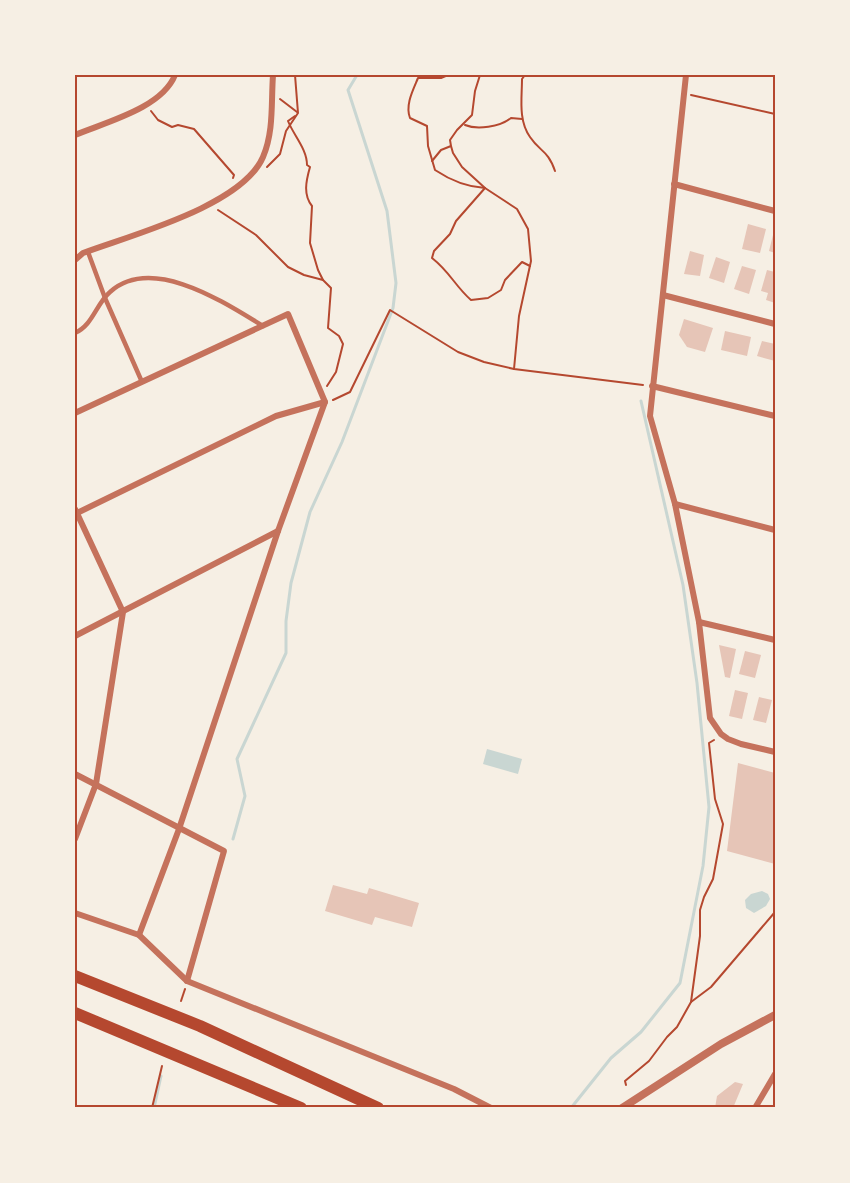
<svg xmlns="http://www.w3.org/2000/svg" width="850" height="1183" viewBox="0 0 850 1183" font-family="Signika,sans-serif">
<style>
.water{fill:#c9d6d2}
.lines{fill:none;stroke-linecap:round;stroke-linejoin:round}
.stream{stroke:#c9d6d2;stroke-width:3}
.building{fill:#e6c5b7}
.path{stroke:#b5482f;stroke-width:2}
.pedestrian{stroke:#c5725c;stroke-width:4.5}
.minor{stroke:#c5725c;stroke-width:6}
.tertiary{stroke:#c5725c;stroke-width:8}
.motorway{stroke:#b5482f;stroke-width:12}
.neatline{fill:none;stroke:#b5482f;stroke-width:2}
</style>
<rect width="100%" height="100%" fill="#f6efe4"/>
<g class="water">
<polygon points="487,749 522,759 518,774 483,764"/>
<polygon points="762,891 768,894 770,899 766,906 754,913 746,908 745,900 751,894"/>
</g>
<g class="lines">
<g class="stream">
<polyline points="233,839 245,796 237,759 286,653 286,621 291,583 310,512 342,442 393,308 396,283 387,211 348,90 357,75"/>
<polyline points="154,1108 161,1076"/>
<polyline points="571,1108 611,1058 641,1032 680,983 703,866 709,807 697,683 683,585 641,401"/>
</g>
</g>
<g class="building">
<polygon points="748,224 766,229 760,253 742,249"/>
<polygon points="774,231 775,231 775,253 769,251"/>
<polygon points="690,251 704,255 700,276 684,274"/>
<polygon points="716,257 730,262 724,283 709,278"/>
<polygon points="742,266 756,270 749,294 734,289"/>
<polygon points="767,270 775,272 775,303 766,300 768,293 761,291"/>
<polygon points="684,319 713,328 705,352 687,347 679,335"/>
<polygon points="725,331 751,337 747,356 721,350"/>
<polygon points="762,341 775,344 775,361 757,356"/>
<polygon points="719,645 736,649 730,678 725,677"/>
<polygon points="745,651 761,655 755,678 739,674"/>
<polygon points="735,690 748,693 742,719 729,716"/>
<polygon points="759,697 772,700 766,723 753,720"/>
<polygon points="738,763 775,773 775,864 727,851"/>
<polygon points="333,885 367,894 369,888 419,903 412,927 375,917 372,925 325,911"/>
<polygon points="735,1082 743,1084 733,1108 727,1106 725,1108 715,1108 717,1096"/>
</g>
<g class="lines">
<g class="path">
<path d="M448 75 441 78H418C413 90 405 105 410 118L427 126 428 146 435 170C450 180 466 187 485 188"/>
<polyline points="480,75 475,91 472,115 457,130 450,140 451,146 453,153 462,167 485,188 517,209 528,229 531,261 519,316 514,369"/>
<path d="M525 75 522 79C522 98 518 120 530 137 540 152 548 150 555 171"/>
<polyline points="691,95 775,114"/>
<polyline points="280,99 297,112"/>
<polyline points="151,111 158,120 172,127 178,125 194,129 234,175 233,178"/>
<path d="M295 116 288 121C294 136 307 149 307 165L310 167C306 181 303 195 312 206L310 243 318 270 323 280"/>
<path d="M465 125C477 130 500 127 511 118L522 119"/>
<polyline points="432,161 441,150 451,146"/>
<polyline points="267,167 280,154 286,131 298,113 295,75"/>
<path d="M485 188 456 221 450 234 434 251 432 258C450 272 455 286 471 300L488 298 501 290 505 280 522 262 530 266"/>
<polyline points="218,210 256,235 288,267 304,275 323,280 331,288 328,328 339,336 343,344 336,372 327,386"/>
<polyline points="333,400 350,392 390,310 458,352 484,362 514,369 643,385"/>
<polyline points="181,1001 185,989"/>
<polyline points="691,1002 700,936 700,910 704,897 713,879 723,824 715,799 709,743 714,740"/>
<polyline points="626,1085 625,1081 649,1061 667,1037 677,1027 691,1002 711,987 775,912"/>
<polyline points="152,1108 162,1066"/>
</g>
<g class="pedestrian">
<polyline points="88,252 105,298 142,382"/>
<path d="M75 333C93 325 96 304 110 292 152 254 225 303 263 326"/>
</g>
<g class="minor">
<polyline points="686,75 650,416 675,504 699,622 710,718 721,734 728,739 741,744 775,752"/>
<path d="M75 135C106 122 162 108 175 75"/>
<polyline points="674,184 775,211"/>
<path d="M75 260 83 253C131 235 242 206 263 157 274 131 271 103 273 75"/>
<polyline points="663,295 775,324"/>
<polyline points="652,386 775,416"/>
<polyline points="75,413 288,314 325,402 278,531 179,829 139,935"/>
<polyline points="675,504 775,530"/>
<polyline points="75,509 123,612 96,784 75,839"/>
<polyline points="75,514 276,416 325,402"/>
<polyline points="699,622 775,640"/>
<polyline points="75,636 278,531"/>
<polyline points="75,774 224,851 187,981"/>
<polyline points="75,913 139,935 187,981 454,1089 491,1108"/>
<polyline points="755,1108 775,1074"/>
</g>
<polyline class="tertiary" points="622,1108 721,1044 775,1015"/>
<g class="motorway">
<polyline points="75,976 200,1026 378,1108"/>
<polyline points="75,1013 301,1108"/>
</g>
</g>
<rect width="850" height="1183" fill="none" stroke="#f6efe4" stroke-width="153"/>
<rect x="76" y="76" width="698" height="1030" class="neatline"/>
</svg>
